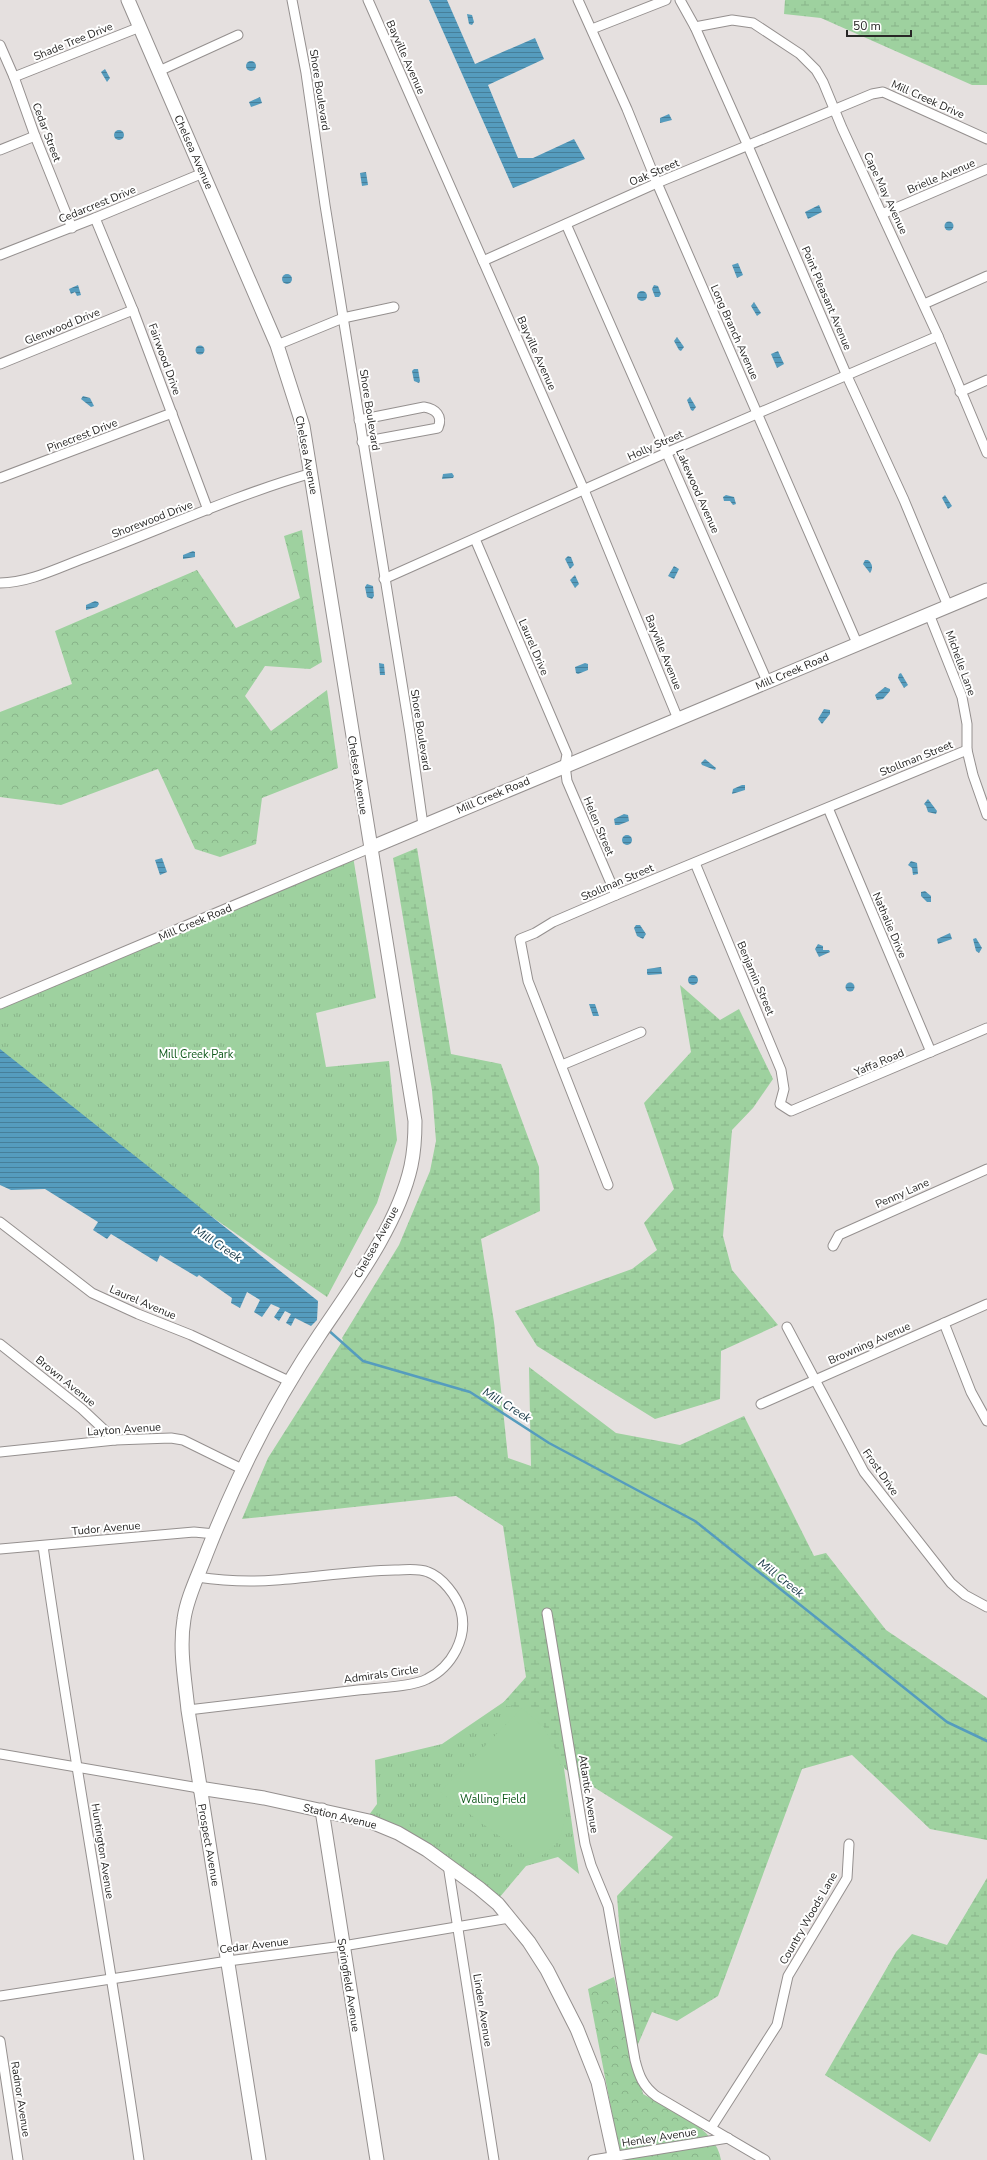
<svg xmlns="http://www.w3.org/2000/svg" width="987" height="2160" viewBox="0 0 987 2160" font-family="'Nunito Sans',sans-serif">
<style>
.grass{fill:url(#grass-tufts)}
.forest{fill:url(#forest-crowns)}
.wetland{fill:url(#wetland-marsh)}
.pitch{fill:#9ed19f}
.water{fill:url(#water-rules)}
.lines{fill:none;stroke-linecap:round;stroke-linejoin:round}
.stream{stroke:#559cbe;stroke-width:2.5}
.street-casing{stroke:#95908f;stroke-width:11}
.secondary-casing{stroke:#95908f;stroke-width:15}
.street{stroke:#fff;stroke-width:9}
.secondary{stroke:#fff;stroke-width:13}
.labels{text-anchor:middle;stroke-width:4;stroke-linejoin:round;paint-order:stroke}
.street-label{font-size:11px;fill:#282726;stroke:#fff}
.park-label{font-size:11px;fill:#0f591b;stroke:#fff}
.water-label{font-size:12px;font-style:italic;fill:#113342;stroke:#fff}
</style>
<defs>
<pattern id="grass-tufts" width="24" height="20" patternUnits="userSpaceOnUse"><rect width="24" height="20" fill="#9ed19f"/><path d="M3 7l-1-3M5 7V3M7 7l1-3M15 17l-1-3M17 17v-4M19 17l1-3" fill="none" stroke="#88b389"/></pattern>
<pattern id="forest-crowns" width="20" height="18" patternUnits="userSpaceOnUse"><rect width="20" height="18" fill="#9ed19f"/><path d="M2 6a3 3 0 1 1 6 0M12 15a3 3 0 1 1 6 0" fill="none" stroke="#88b389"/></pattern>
<pattern id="wetland-marsh" width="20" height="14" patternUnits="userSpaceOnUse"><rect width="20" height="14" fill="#9ed19f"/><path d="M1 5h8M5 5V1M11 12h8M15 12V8" fill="none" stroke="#88b389"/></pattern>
<pattern id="water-rules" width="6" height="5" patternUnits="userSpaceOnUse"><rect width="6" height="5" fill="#559cbe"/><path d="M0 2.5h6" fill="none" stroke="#467f9a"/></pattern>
</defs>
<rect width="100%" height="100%" fill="#e5e0df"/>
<g class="grass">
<polygon points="352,850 376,998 316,1013 326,1067 389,1061 397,1140 377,1203 327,1297 34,1093 0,1061 0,1002"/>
<polygon points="526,1687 557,1719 579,1874 558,1857 526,1866 499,1898 369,1815 377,1804 375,1760 442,1744"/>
</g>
<g class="forest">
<polygon points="302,530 322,662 310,669 265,666 245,696 271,731 327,690 338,768 262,798 256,844 220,857 195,849 158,769 61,805 0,797 0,712 72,684 55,631 197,570 236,628 300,598 284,536"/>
<path d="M614 1977 643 2094C668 2108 717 2128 721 2160H621L588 1989Z"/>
</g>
<g class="wetland">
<polygon points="785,0 987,0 987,85 972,85 821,18 784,14"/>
<polygon points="417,848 451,1054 501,1064 539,1167 540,1211 481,1239 494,1322 508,1458 531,1466 529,1367 616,1433 680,1445 744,1416 814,1556 826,1553 886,1630 987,1698 987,1840 930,1829 852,1755 802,1769 718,1996 677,2021 652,2012 635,2051 623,1975 617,1896 673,1837 565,1769 535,1710 501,1705 526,1677 503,1526 456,1496 242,1519 268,1458 343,1340 342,1338 399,1245 430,1171 436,1141 432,1090 393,858"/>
<polygon points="680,985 720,1020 739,1009 773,1079 753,1108 732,1130 723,1236 732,1270 778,1325 721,1351 720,1399 655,1419 537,1346 515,1311 632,1269 657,1250 644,1223 674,1189 644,1103 691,1052"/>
<polygon points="987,1878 987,2055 979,2053 930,2142 825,2075 896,1952 912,1934 947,1945"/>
</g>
<path class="pitch" d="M522 1708C529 1715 538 1721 544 1729 564 1754 575 1818 555 1845 550 1851 539 1857 533 1861L440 1792Z"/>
<g class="water">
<polygon points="429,0 447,0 475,64 535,38 544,59 488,85 518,158 533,158 574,139 585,159 513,188"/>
<polygon points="467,14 472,15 474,22 472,25 469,24"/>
<circle cx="251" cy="66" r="5"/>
<polygon points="105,69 110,78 107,82 101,72"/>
<polygon points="260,97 262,103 251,107 249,102"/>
<polygon points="669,114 672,120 660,123 660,118"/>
<circle cx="119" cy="135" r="5"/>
<polygon points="366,172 368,185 362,186 360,173"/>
<polygon points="819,205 822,212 808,219 805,212"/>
<circle cx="949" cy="226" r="4.5"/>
<polygon points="738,263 743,275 737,278 732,265"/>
<circle cx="287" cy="279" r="5"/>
<polygon points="78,285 81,295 77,296 75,292 71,294 69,289"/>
<polygon points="654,285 658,286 661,294 659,297 655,297 652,289"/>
<circle cx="642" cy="296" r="5"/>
<polygon points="754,302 761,313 757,316 751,306"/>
<polygon points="677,337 684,347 681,351 679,350 674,341"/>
<circle cx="200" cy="350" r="4.5"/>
<polygon points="778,351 784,364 777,368 771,354"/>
<polygon points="414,369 418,369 420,381 419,383 414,381 412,371"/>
<polygon points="83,396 90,398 94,406 91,407 81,399"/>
<polygon points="690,397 696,407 693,411 691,410 687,400"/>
<polygon points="452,473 454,476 453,478 442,479 443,474"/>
<polygon points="726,495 734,497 736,504 733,505 730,501 724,501 723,497"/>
<polygon points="945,495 952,506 948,509 942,498"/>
<polygon points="193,551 195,552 195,557 183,559 183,555"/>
<polygon points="568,556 571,557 574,565 570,569 565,559"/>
<path d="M865 560H868C873 564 873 569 870 573L863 564Z"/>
<polygon points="674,566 679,569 674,579 668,576"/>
<polygon points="575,575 579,584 575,588 570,580"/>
<polygon points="367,584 373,586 374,596 372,599 367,597 365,587"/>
<polygon points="95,601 98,602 99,604 97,607 86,610 86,605"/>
<polygon points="379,663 384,664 385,675 380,675"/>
<polygon points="585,663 588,664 588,670 578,674 576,673 575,667"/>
<polygon points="901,673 908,685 904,688 898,678 899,674"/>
<polygon points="885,687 890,689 890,691 883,699 877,700 875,695"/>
<polygon points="824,709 830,710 830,714 822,724 818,719"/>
<polygon points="705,759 716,768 715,770 702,765 701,763"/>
<polygon points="742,785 745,785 745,790 732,794 733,789"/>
<polygon points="928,799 937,811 936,814 928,812 926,806 924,804"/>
<polygon points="624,814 628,815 629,821 619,825 615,825 614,819"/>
<circle cx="627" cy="840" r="5"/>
<polygon points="162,858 167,872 160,875 155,860"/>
<polygon points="911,861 917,863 918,874 913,875 912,868 908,865"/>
<polygon points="925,891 931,896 931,902 927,902 921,896 921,892"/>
<polygon points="636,925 640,925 646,934 643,939 637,936 634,928"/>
<polygon points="950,933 952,939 938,944 937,939"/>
<polygon points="976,938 982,948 979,953 976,951 973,939"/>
<polygon points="818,944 823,946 823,950 829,950 830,952 819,957 815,949"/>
<polygon points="661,967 662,974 648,975 647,974 647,969"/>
<circle cx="693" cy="980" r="5"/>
<circle cx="850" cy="987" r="4.5"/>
<polygon points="589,1004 595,1004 599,1016 593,1016"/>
<polygon points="0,1049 318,1301 317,1320 311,1326 295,1318 291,1326 286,1323 291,1314 285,1311 279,1321 274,1317 280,1308 271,1304 262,1317 254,1312 260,1300 247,1292 240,1308 231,1303 232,1298 199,1275 197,1277 160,1255 157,1262 111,1234 107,1239 93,1230 98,1222 45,1189 11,1190 0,1185"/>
</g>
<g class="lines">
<polyline class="stream" points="327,1329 363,1361 470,1392 549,1443 695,1521 947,1722 987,1741"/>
<g class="street-casing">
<g id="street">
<polyline points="292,0 306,73 325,205 410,733 423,825"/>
<polyline points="368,0 584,490 678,719"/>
<polyline points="578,0 627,109 657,183 857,643"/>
<polyline points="680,0 695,27 748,146 847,376 904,500 948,606"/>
<polyline points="695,27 732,20 753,23 800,54 816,70 823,82 842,128 938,336 987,453"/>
<polyline points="592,29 666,0"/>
<polyline points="0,45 14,77 35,136 72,228"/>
<polyline points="159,71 238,35"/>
<polyline points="14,77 140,27"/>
<polyline points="0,150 35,136"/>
<polyline points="882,214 987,169"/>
<polyline points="95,218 133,310 208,510"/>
<polyline points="566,224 767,681"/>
<polyline points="0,255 95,218 203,173"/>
<polyline points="483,261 657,183 872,94 883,92 987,139"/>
<polyline points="924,304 987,276"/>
<polyline points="277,345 343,318 394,307"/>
<polyline points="0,364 133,310"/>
<polyline points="960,392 987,380"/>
<path d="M359 420 424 407C436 409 443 416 438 428L362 442"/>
<polyline points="0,478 172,413"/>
<polyline points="475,539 567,754 565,765 567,781 616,895"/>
<polyline points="384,579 668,452 938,336"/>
<path d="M0 583C30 583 62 566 90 556 164 528 236 495 312 473"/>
<polyline points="929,614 962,697 967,724 967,750 973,775 987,815"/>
<polyline points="828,808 931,1052"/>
<polyline points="695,863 781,1070 784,1089 780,1104 791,1111 987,1028"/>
<polyline points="0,1004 370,848"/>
<polyline points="562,1065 641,1032"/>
<polyline points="608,1185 528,981 520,939 535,933 553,922 616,895 967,750"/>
<polyline points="0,1222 92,1293 138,1314 191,1335 291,1382"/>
<polyline points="833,1246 839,1235 987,1169"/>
<polyline points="944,1323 971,1392 987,1421"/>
<polyline points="787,1327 864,1472 951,1583 965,1595 987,1607"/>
<polyline points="0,1344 82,1409 115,1440"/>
<polyline points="761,1404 987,1304"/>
<polyline points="0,1452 115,1440 171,1438 183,1440 242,1469"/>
<path d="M43 1546C72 1751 110 1955 139 2160"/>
<polyline points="0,1549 194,1532 215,1534"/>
<path d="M547 1613 585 1844 591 1865 608 1906 635 2060C639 2076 643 2086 656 2096L765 2160"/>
<path d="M188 1710C245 1703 302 1697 358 1690 376 1688 412 1687 427 1679 452 1667 468 1637 461 1611 457 1596 442 1577 428 1572 418 1568 406 1570 395 1570 355 1571 316 1577 276 1580 250 1582 224 1581 197 1577"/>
<polyline points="0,1754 199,1788"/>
<polyline points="448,1865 494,2160"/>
<polyline points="0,1996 228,1961 343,1946 510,1918"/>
<polyline points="0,2041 18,2160"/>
<polyline points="711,2128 777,2025 788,1976 847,1878 849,1844"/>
<polyline points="593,2160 728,2138"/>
</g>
</g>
<g class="secondary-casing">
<g id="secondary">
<path d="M128 0 277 345 303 426 415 1121C415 1136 414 1152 411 1166 398 1225 353 1285 320 1334 274 1402 237 1476 207 1552 199 1574 187 1597 184 1619 179 1649 185 1680 188 1710L259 2160"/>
<polyline points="370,848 987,590"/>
<polyline points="199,1788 264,1798 369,1821 398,1833 427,1850 479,1888 498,1904 529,1942 547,1970 577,2029 598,2082 615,2160"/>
<polyline points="322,1810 377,2160"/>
</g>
</g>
<use href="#street" class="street"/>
<use href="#secondary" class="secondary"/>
</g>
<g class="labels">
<g class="street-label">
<text transform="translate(73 41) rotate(-22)" y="4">Shade Tree Drive</text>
<text transform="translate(406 57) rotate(66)" y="4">Bayville Avenue</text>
<text transform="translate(320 90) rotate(81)" y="4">Shore Boulevard</text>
<text transform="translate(928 99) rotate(24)" y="4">Mill Creek Drive</text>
<text transform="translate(47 132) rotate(69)" y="4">Cedar Street</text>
<text transform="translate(194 152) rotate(66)" y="4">Chelsea Avenue</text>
<text transform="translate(654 172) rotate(-23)" y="4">Oak Street</text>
<text transform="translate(941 176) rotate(-23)" y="4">Brielle Avenue</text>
<text transform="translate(886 193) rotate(65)" y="4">Cape May Avenue</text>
<text transform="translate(97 204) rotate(-22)" y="4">Cedarcrest Drive</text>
<text transform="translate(827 298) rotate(67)" y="4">Point Pleasant Avenue</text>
<text transform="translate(62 326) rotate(-22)" y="4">Glenwood Drive</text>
<text transform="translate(735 332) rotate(66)" y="4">Long Branch Avenue</text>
<text transform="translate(537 353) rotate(66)" y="4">Bayville Avenue</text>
<text transform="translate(165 359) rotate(70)" y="4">Fairwood Drive</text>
<text transform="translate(370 410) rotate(81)" y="4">Shore Boulevard</text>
<text transform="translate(82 435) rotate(-21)" y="4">Pinecrest Drive</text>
<text transform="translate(655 445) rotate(-24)" y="4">Holly Street</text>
<text transform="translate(307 455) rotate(79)" y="4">Chelsea Avenue</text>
<text transform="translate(698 491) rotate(66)" y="4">Lakewood Avenue</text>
<text transform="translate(152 519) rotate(-21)" y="4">Shorewood Drive</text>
<text transform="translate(534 647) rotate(67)" y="4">Laurel Drive</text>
<text transform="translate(664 652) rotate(68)" y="4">Bayville Avenue</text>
<text transform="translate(961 663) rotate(70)" y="4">Michelle Lane</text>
<text transform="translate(792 671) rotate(-23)" y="4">Mill Creek Road</text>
<text transform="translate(421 730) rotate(81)" y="4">Shore Boulevard</text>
<text transform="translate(916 758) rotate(-22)" y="4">Stollman Street</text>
<text transform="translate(358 775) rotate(81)" y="4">Chelsea Avenue</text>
<text transform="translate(493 795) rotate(-23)" y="4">Mill Creek Road</text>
<text transform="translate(599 826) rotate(67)" y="4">Helen Street</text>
<text transform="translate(617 882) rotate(-23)" y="4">Stollman Street</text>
<text transform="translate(195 922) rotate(-23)" y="4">Mill Creek Road</text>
<text transform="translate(890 925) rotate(67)" y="4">Nathalie Drive</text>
<text transform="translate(756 978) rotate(67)" y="4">Benjamin Street</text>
<text transform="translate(879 1062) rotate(-23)" y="4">Yaffa Road</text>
<text transform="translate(902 1193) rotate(-24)" y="4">Penny Lane</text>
<text transform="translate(376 1242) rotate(-61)" y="4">Chelsea Avenue</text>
<text transform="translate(143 1302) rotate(23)" y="4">Laurel Avenue</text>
<text transform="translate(869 1343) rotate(-24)" y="4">Browning Avenue</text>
<text transform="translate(66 1381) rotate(39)" y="4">Brown Avenue</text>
<text transform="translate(124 1429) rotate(-4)" y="4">Layton Avenue</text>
<text transform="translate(881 1472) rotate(55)" y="4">Frost Drive</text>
<text transform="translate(106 1528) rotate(-5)" y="4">Tudor Avenue</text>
<text transform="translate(381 1674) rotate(-8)" y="4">Admirals Circle</text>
<text transform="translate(589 1794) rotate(81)" y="4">Atlantic Avenue</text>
<text transform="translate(340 1816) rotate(14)" y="4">Station Avenue</text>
<text transform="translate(209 1845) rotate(80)" y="4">Prospect Avenue</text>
<text transform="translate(103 1851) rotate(81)" y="4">Huntington Avenue</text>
<text transform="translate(808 1918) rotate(-60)" y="4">Country Woods Lane</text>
<text transform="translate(254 1945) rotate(-7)" y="4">Cedar Avenue</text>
<text transform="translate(349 1985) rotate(81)" y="4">Springfield Avenue</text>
<text transform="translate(483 2010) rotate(81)" y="4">Linden Avenue</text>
<text transform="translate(21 2099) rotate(81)" y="4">Radnor Avenue</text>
<text transform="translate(659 2137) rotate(-9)" y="4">Henley Avenue</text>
</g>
<g class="park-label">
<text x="196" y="1058">Mill Creek Park</text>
<text x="493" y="1803">Walling Field</text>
</g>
<g class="water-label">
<text transform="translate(218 1244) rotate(33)" y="4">Mill Creek</text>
<text transform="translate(507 1405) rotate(32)" y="4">Mill Creek</text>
<text transform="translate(781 1578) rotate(38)" y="4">Mill Creek</text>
</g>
</g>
<path d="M847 30v6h64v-6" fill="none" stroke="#282726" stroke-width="2"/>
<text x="853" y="30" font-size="12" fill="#282726" stroke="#ffffff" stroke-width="3" paint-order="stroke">50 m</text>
</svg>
